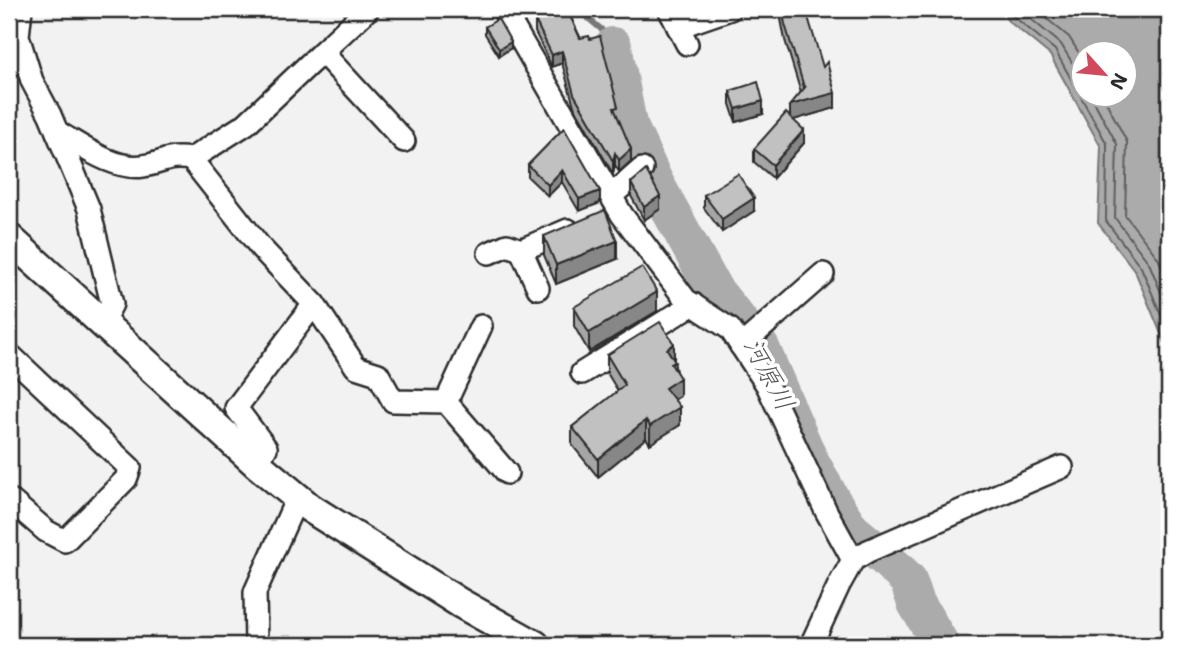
<svg xmlns="http://www.w3.org/2000/svg" width="1178" height="654" viewBox="0 0 1178 654" font-family="'Shantell Sans','Klee One',sans-serif">
<style>
.water{fill:#ababab;stroke:#787878;stroke-width:2;fill-rule:evenodd}
.lines{fill:none;stroke-linecap:round;stroke-linejoin:round}
.shore{stroke:#5e5e5e;stroke-width:2}
.stream{stroke:#787878;stroke-width:6}
.river{stroke:#ababab;stroke-width:38}
.street-casing{stroke:#2b2b2b;stroke-width:26}
.secondary-casing{stroke:#2b2b2b;stroke-width:33}
.street{stroke:#fff;stroke-width:21}
.secondary{stroke:#fff;stroke-width:28}
.wall{fill:#a6a6a6;stroke:#2b2b2b;stroke-width:2}
.shaded-wall{fill:#878787;stroke:#2b2b2b;stroke-width:2}
.building{fill:#c1c1c1;stroke:#2b2b2b;stroke-width:2}
.labels{text-anchor:middle;stroke-width:7;stroke-linejoin:round;paint-order:stroke}
.water-label{font-size:26px;font-style:italic;fill:#585858;stroke:#fff}
</style>
<rect width="100%" height="100%" fill="#f2f2f2"/>
<filter id="ink" filterUnits="userSpaceOnUse"><feTurbulence type="fractalNoise" baseFrequency=".0143" numOctaves="2"/><feDisplacementMap in="SourceGraphic" scale="14" xChannelSelector="R" yChannelSelector="G"/><feConvolveMatrix kernelMatrix="1 2 1 2 8 2 1 2 1" color-interpolation-filters="sRGB"/></filter>
<g filter="url(#ink)">
<path class="water" d="M1003 9H1169V353L1135 271 1098 223 1101 147 1050 55 1007 20ZM1084 52H1126V94H1084Z"/>
<g class="lines">
<g class="shore">
<polyline points="1010,9 1013,16 1055,50 1107,144 1106,221 1141,267 1169,334"/>
<polyline points="1019,9 1061,44 1084,83"/>
<polyline points="1035,9 1069,37 1084,61"/>
<polyline points="1090,94 1117,144 1115,218 1149,263 1169,312"/>
<polyline points="1102,94 1127,142 1125,215 1158,258 1169,284"/>
</g>
<polyline class="stream" points="577,9 601,29 613,46"/>
<polyline class="river" points="613,46 628,124 655,183 714,290 761,348 809,459 832,501 852,531 885,558 908,580 916,603 941,645"/>
<g class="street-casing">
<g id="street">
<polyline points="21,9 18,36 32,81 50,115 89,209 112,304 102,323"/>
<polyline points="368,9 322,52 404,141"/>
<polyline points="503,9 622,215 686,300 730,329 767,385 826,511 853,560"/>
<polyline points="669,9 687,44"/>
<polyline points="678,27 730,9"/>
<path d="M57 132C82 146 113 170 143 166 165 163 167 155 191 159"/>
<polyline points="611,196 642,169"/>
<polyline points="521,250 538,288"/>
<polyline points="489,253 507,245 521,250 568,230"/>
<polyline points="314,304 356,367 378,374 393,401 446,402 507,473"/>
<polyline points="741,346 823,274"/>
<polyline points="9,354 130,468 126,479 65,541 46,531 9,499"/>
<polyline points="582,373 693,304"/>
<polyline points="446,402 481,326"/>
<polyline points="257,464 266,448 236,408 314,304 261,248 191,159 246,124 322,52"/>
<polyline points="256,645 255,592 297,498"/>
<polyline points="811,645 839,585 853,560 868,551 1062,467"/>
</g>
</g>
<g class="secondary-casing">
<polyline id="secondary" points="9,238 257,464 310,508 460,603 535,645"/>
</g>
<use href="#street" class="street"/>
<use href="#secondary" class="secondary"/>
</g>
<g class="wall">
<polygon points="531,9 567,9 618,118 631,161 619,172 615,165 613,174 574,106 562,63 552,67 535,32 535,20 538,19"/>
<polygon points="779,9 802,9 835,108 793,120 804,143 773,178 754,162 754,149 790,117 801,93 785,40"/>
<polygon points="485,27 511,48 499,56 485,34"/>
<polygon points="730,91 763,114 736,122 730,104"/>
<polygon points="564,128 600,203 579,211 562,182 548,196 528,177 528,165"/>
<polygon points="631,183 660,209 644,220 631,196"/>
<polygon points="704,195 754,211 722,232 704,208"/>
<polygon points="544,236 617,259 556,284 544,255"/>
<polygon points="574,307 657,311 589,352 574,326"/>
<polygon points="607,355 674,360 680,396 674,400 680,425 650,444 646,438 598,477 572,445 572,427 618,391 607,373"/>
</g>
<g class="shaded-wall">
<polygon points="511,42 511,48 499,56 499,49"/>
<polygon points="562,51 562,63 552,67 552,55"/>
<polygon points="804,87 835,93 835,108 790,121 790,105 804,101"/>
<polygon points="763,101 763,114 736,122 736,109"/>
<polygon points="804,130 804,143 773,178 773,165"/>
<polygon points="631,149 631,161 619,172 619,160"/>
<polygon points="615,153 615,165 613,174 613,161"/>
<polygon points="562,170 562,182 548,196 548,185"/>
<polygon points="600,191 600,203 579,211 579,199"/>
<polygon points="660,196 660,209 644,220 644,207"/>
<polygon points="754,198 754,211 722,232 722,219"/>
<polygon points="617,241 617,259 556,284 556,265"/>
<polygon points="657,292 657,311 589,352 589,333"/>
<polygon points="674,344 674,362 667,349"/>
<polygon points="680,378 680,396 665,406 665,388"/>
<polygon points="680,407 680,425 650,444 650,426"/>
<polygon points="646,420 646,438 598,477 598,459"/>
</g>
<g class="building">
<polygon points="540,9 567,9 580,38 589,36 590,39 600,36 618,107 614,108 631,149 619,160 615,153 613,161 574,94 562,51 552,55 535,20 545,16"/>
<polygon points="782,9 802,9 805,18 808,17 823,67 827,62 835,93 790,105 806,86 804,87 785,24"/>
<polygon points="498,19 511,42 499,49 485,27"/>
<polygon points="758,82 763,101 736,109 730,91"/>
<polygon points="786,113 804,130 773,165 754,149"/>
<polygon points="564,128 600,191 579,199 562,170 548,185 528,165"/>
<polygon points="646,170 660,196 644,207 631,183"/>
<polygon points="738,174 754,198 722,219 704,195"/>
<polygon points="605,210 617,241 556,265 544,236"/>
<polygon points="642,267 657,292 589,333 574,307"/>
<polygon points="660,322 674,344 667,349 675,362 671,364 680,378 665,388 680,407 650,426 646,420 598,459 572,427 625,385 607,355"/>
</g>
</g>
<g class="labels">
<g class="water-label">
<text transform="translate(769 374) rotate(62)" y="9">河原川</text>
</g>
</g>
<rect width="1178" height="654" fill="none" stroke="#fff" stroke-width="35"/>
<rect x="18" y="18" width="1143" height="619" fill="none" stroke="#2b2b2b" stroke-width="2.5" filter="url(#ink)"/>
<g transform="translate(1104 74) rotate(117)"><circle r="33" fill="#ffffff" stroke="#aaaaaa" stroke-width="2"/>
<path d="M0-5L12 26L0 18L-12 26Z" fill="#d1495b"/>
<text y="-10" font-size="19" font-weight="bold" text-anchor="middle" fill="#2b2b2b">N</text>
</g>
</svg>
